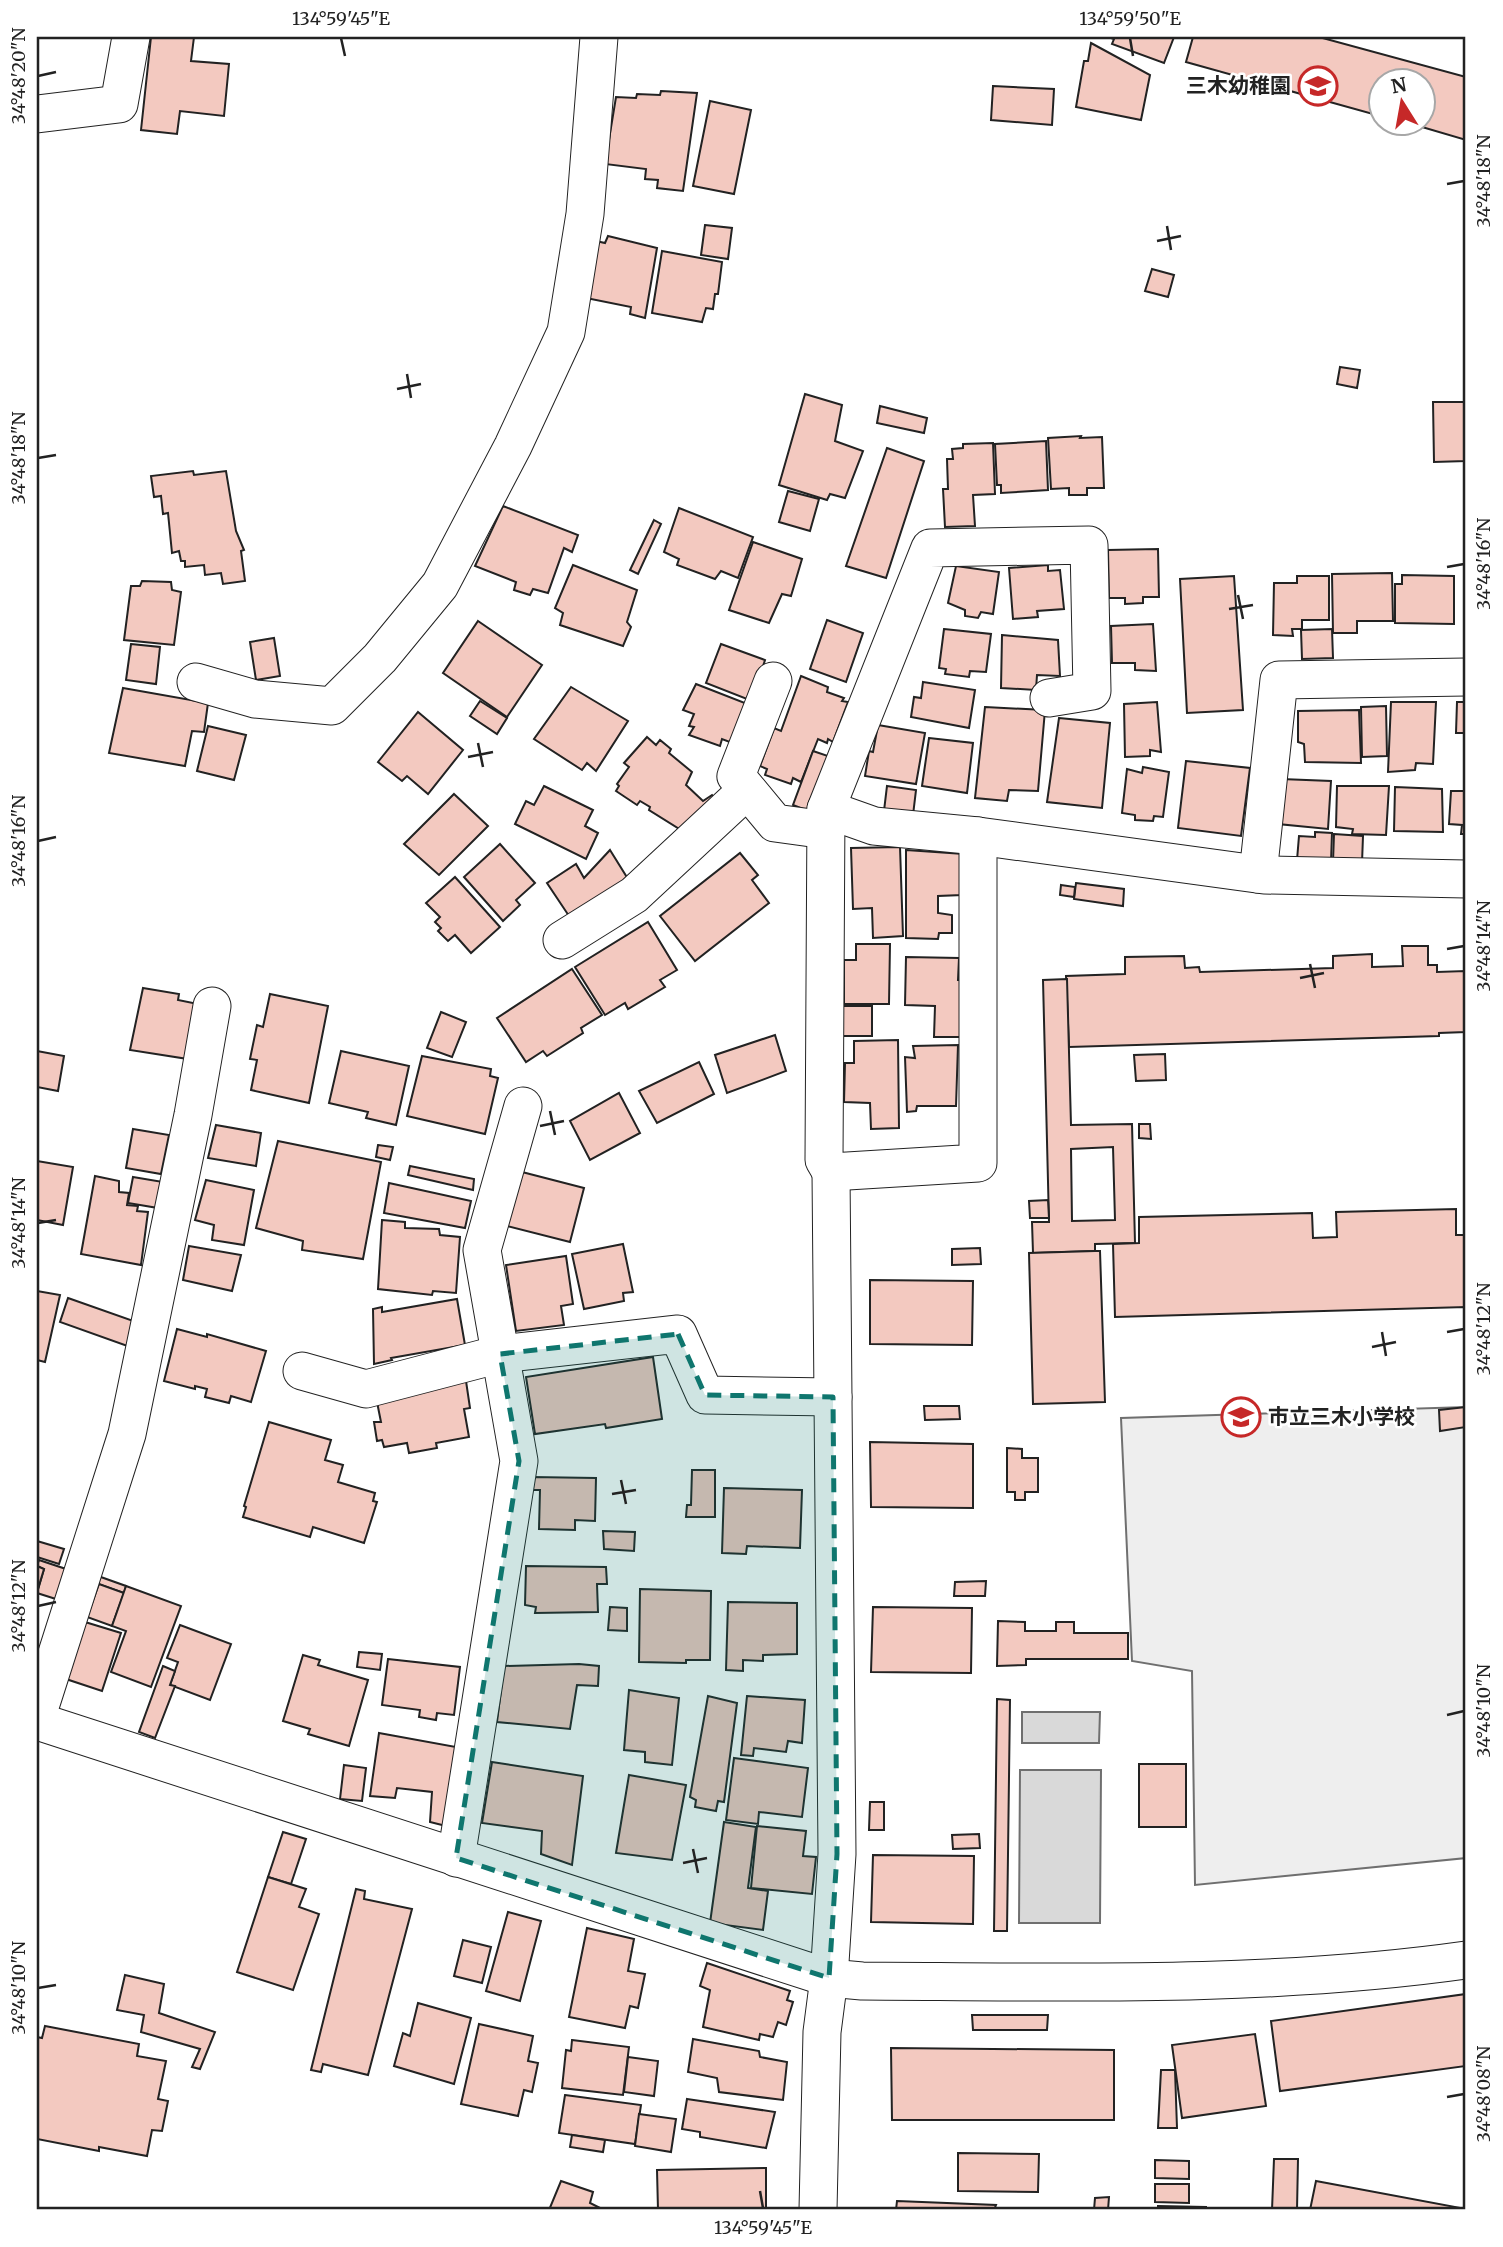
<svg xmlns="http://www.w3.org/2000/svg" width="1503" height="2247" viewBox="0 0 1503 2247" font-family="Merriweather,'Noto Sans JP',serif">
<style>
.green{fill:#eee;stroke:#6f6f6f;stroke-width:2}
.water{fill:#d9d9d9;stroke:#6f6f6f;stroke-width:2}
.building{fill:#f3c9c0;stroke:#222;stroke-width:2;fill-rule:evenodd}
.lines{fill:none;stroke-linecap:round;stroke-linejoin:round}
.minor-casing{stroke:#222;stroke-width:39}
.minor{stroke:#fff;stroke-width:37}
.marked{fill:#0f766e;fill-opacity:0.2;stroke:#0f766e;stroke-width:5;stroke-dasharray:14 9;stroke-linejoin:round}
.ticks{fill:none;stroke:#222;stroke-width:2.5}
.labels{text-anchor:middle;stroke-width:5;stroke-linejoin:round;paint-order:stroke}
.poi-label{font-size:21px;font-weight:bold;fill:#222;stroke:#fff;text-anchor:end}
.neatline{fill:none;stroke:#222;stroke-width:2.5}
.ticks-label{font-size:18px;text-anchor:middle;fill:#222}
</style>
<rect width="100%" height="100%" fill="#fff"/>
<polygon class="green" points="1466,1407 1466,1858 1195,1885 1192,1671 1132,1661 1121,1418"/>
<g class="water">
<polygon points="1022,1712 1100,1712 1099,1743 1022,1743"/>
<polygon points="1020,1770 1101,1770 1100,1923 1019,1923"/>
</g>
<g class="building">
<polygon points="151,37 194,37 191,61 229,64 224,116 180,111 177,134 141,130"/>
<polygon points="1108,37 1174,37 1164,63 1112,44 1114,39"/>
<polygon points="1193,37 1319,37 1466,77 1466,140 1405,122 1422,122 1422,80 1380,80 1380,116 1186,62"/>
<polygon points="1091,43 1150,75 1141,120 1076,107 1084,61 1088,61"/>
<polygon points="993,86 1054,89 1052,125 991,120"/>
<polygon points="661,91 697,93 683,191 657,188 658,180 645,179 646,169 605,164 616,97 636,98 637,94 660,95"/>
<polygon points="710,101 751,110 734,194 693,186"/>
<polygon points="705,225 732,228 728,259 701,255"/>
<polygon points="608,236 657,248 645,318 630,314 631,307 586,298 596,241 605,243"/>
<polygon points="662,251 722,262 718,294 715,294 713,309 706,308 702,322 652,313"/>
<polygon points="1152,269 1174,275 1168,297 1145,291"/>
<polygon points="1340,367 1360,370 1357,388 1337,384"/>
<polygon points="805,394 842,405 835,441 863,451 845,498 830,494 827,500 779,485"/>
<polygon points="1433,402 1466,402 1466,461 1434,462"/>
<polygon points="880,406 927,418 924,433 877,423"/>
<polygon points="1081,436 1080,438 1102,437 1104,488 1087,488 1087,495 1069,495 1069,488 1051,489 1048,438"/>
<polygon points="1046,441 1048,490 1001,493 1001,485 997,485 995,444"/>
<polygon points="993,443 995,494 973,495 975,526 945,527 943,489 948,489 947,459 953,459 952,449 963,448 963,444"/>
<polygon points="887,448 924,461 886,578 846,566"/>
<polygon points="193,471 194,475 226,471 236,531 244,550 241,551 245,581 223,584 221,573 205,575 204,565 185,567 185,561 181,561 179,551 172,553 168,513 163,514 161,496 154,497 151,476"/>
<polygon points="788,491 819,499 810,531 779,522"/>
<polygon points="503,506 578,535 572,552 564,548 548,593 533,589 530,595 514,590 516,582 475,566"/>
<polygon points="679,508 753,537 738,578 721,571 715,579 677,565 679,559 664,552"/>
<polygon points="654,520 661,524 638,574 630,570"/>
<polygon points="753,542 802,559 791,596 782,594 769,623 729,610"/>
<polygon points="1158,549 1159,597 1143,597 1143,603 1125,604 1125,598 1109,598 1108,550"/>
<polygon points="573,565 637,590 627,622 631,627 623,646 560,625 563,613 555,608"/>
<polygon points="1048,565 1048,571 1060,570 1064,609 1037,611 1038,617 1013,619 1009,568"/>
<polygon points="956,566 999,572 993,614 981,612 978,618 965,616 965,610 948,603"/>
<polygon points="1392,573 1393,621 1357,621 1357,633 1333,633 1332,574"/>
<polygon points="1402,575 1454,576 1454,624 1395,623 1395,584 1402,584"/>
<polygon points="1234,576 1243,710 1187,713 1180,579"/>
<polygon points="1297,576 1329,576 1329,620 1302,620 1302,629 1292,629 1293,636 1273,635 1274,583 1297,583"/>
<polygon points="142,581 171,582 172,590 181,592 174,645 124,640 131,586 140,586"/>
<polygon points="827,620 863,633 846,682 810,669"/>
<polygon points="478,621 542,665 507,717 443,673"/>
<polygon points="1153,624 1156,671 1135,670 1135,663 1112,663 1111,626"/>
<polygon points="944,629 991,634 986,672 970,671 969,677 945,674 946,669 939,668"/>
<polygon points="1332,629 1333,658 1302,659 1301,630"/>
<polygon points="1002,635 1058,640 1060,676 1037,675 1036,690 1001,688"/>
<polygon points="274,638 280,676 256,680 250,642"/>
<polygon points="131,644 160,647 156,684 126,680"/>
<polygon points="721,644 765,660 752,701 706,683"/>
<polygon points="801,676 828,687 827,692 844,698 842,701 848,702 833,742 828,739 827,743 818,739 801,782 793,778 791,784 765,775 767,769 760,766 774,728 781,731"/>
<polygon points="923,682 975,690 969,728 911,717 914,697 921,698"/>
<polygon points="696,684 750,705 735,744 722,739 720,746 689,735 694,727 689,726 694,714 683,710"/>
<polygon points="571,687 628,721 596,771 587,763 582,770 534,739"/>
<polygon points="123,688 208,703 204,732 192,731 185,766 109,753"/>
<polygon points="480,701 507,718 497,734 470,716"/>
<polygon points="1157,702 1161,752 1150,750 1150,756 1125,757 1124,704"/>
<polygon points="1391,702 1436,702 1433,764 1416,763 1415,770 1388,772"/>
<polygon points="1457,702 1466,702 1466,733 1456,733"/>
<polygon points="1386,706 1387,756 1362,757 1361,707"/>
<polygon points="985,707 1045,710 1038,791 1009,790 1007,801 975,798"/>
<polygon points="1359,710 1361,763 1305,762 1304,744 1298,742 1298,711"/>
<polygon points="418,712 463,750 428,794 407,776 402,781 378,762"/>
<polygon points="1059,718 1110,723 1102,808 1047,802"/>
<polygon points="878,725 925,733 916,784 865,776 869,751 873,752"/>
<polygon points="208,726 246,735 234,780 197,771"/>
<polygon points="647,737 656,745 660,740 671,749 669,753 692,772 686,785 703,801 712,795 718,803 681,830 649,810 650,807 640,801 637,805 616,791 619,786 617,784 629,767 624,763"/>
<polygon points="929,738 973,743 967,793 922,786"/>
<polygon points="813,751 828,756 808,811 793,805"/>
<polygon points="1186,761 1250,768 1241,836 1178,828"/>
<polygon points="1143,767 1169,772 1163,817 1154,816 1153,821 1135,820 1135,815 1122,813 1127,769 1142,773"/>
<polygon points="1281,779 1331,781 1328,829 1278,824"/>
<polygon points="544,786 593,810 585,826 598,833 586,859 515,824 526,801 534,805"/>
<polygon points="887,786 916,790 913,815 884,811"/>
<polygon points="1337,786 1389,786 1386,835 1352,834 1353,829 1336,827"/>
<polygon points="1395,787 1442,789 1443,832 1394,831"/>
<polygon points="1451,791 1466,791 1466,834 1461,834 1462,825 1449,824"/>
<polygon points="454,794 488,826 439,875 404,844"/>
<polygon points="1315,832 1332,833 1331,862 1297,860 1299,836 1315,837"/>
<polygon points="1334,834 1363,836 1362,863 1333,862"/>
<polygon points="500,844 535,883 516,900 520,905 503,921 464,877"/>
<polygon points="900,847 903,936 873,938 872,908 853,909 851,848"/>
<polygon points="610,850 628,879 569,916 547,883 576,864 584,878"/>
<polygon points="906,850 964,854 962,895 938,896 938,913 952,915 952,933 939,933 938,939 906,938"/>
<polygon points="740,853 758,875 752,880 769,903 695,961 660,916"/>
<polygon points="455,877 500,927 471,953 455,935 448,941 438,931 441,928 435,922 440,917 426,903"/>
<polygon points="1076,883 1124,889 1123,906 1074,899"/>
<polygon points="1061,885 1075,887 1074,897 1060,895"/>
<polygon points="648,922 677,970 660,980 665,987 628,1009 625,1003 605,1015 575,967"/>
<polygon points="856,944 890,944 889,1004 844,1004 844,960 856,960"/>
<polygon points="1402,946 1428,946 1428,965 1437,965 1437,972 1466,971 1466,1032 1439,1033 1439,1036 1069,1047 1066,976 1125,974 1125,957 1184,956 1185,968 1199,967 1200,972 1333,968 1333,956 1372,954 1372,967 1403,966"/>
<polygon points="906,957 959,958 958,980 962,980 961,1037 934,1037 935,1006 905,1005"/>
<polygon points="572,969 602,1015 581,1028 583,1033 547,1056 543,1051 526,1062 497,1018"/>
<path d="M1067 979 1071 1125 1132 1124 1135 1243 1095 1244V1251L1033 1253 1032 1222H1049L1043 980ZM1113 1147 1115 1220 1072 1221 1071 1149Z"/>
<polygon points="143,988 179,994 178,1000 198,1004 188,1059 130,1050"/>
<polygon points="270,994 328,1006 309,1103 251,1090 257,1060 250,1059 257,1025 263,1027"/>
<rect x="842" y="1006" width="30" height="30"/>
<polygon points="441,1012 466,1022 452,1057 427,1048"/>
<polygon points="775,1035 786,1071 727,1093 715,1055"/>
<polygon points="898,1040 899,1128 871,1129 870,1103 844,1102 845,1063 854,1063 854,1041"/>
<polygon points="958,1045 956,1106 917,1106 916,1111 907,1112 905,1057 915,1058 913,1046"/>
<polygon points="37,1051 64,1056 58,1091 37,1087"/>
<polygon points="341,1051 409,1066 396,1125 366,1118 368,1112 329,1103"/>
<polygon points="1165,1054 1166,1080 1136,1081 1134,1055"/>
<polygon points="422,1056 491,1069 490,1076 498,1078 485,1134 407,1116"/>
<polygon points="699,1062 714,1094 657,1123 639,1091"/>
<polygon points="619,1093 640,1133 590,1160 570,1121"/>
<polygon points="1139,1124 1150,1124 1151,1139 1139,1138"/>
<polygon points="216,1125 261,1133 256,1166 208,1158"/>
<polygon points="133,1129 169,1135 161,1174 126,1168"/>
<polygon points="278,1141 381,1162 363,1259 302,1250 303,1241 256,1228"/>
<polygon points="378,1145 393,1147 390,1160 376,1157"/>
<polygon points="37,1161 73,1167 63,1225 37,1220"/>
<polygon points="410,1166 474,1179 473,1190 408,1175"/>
<polygon points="522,1172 584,1188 570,1242 507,1226"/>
<polygon points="95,1176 119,1181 119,1192 129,1193 127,1205 138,1206 137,1211 148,1212 141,1265 81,1254"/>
<polygon points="133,1177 163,1182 158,1208 128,1203"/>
<polygon points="206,1180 254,1190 244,1245 212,1240 214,1225 195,1220"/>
<polygon points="389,1183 471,1201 465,1228 384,1213"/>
<polygon points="1048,1200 1049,1218 1030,1218 1029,1201"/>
<polygon points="1456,1209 1456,1235 1466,1235 1466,1311 1466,1307 1115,1317 1113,1244 1139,1243 1139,1217 1312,1213 1313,1238 1337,1237 1336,1212"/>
<polygon points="382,1220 405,1222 405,1228 439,1229 440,1235 460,1237 456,1293 433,1291 432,1295 378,1289"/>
<polygon points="623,1244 633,1292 623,1293 624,1301 584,1309 572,1254"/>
<polygon points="189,1246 241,1255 232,1291 183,1280"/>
<polygon points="980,1248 981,1264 952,1265 952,1249"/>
<polygon points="1095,1251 1100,1251 1105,1402 1033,1404 1029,1253"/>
<polygon points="566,1256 573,1304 561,1306 564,1325 516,1331 506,1265"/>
<polygon points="870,1280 973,1281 972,1345 870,1344"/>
<polygon points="37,1291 60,1295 45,1362 37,1360"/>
<polygon points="68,1298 142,1324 133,1348 60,1322"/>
<polygon points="457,1299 465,1345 391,1358 392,1360 374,1364 373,1309 382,1307 382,1312"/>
<polygon points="177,1329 207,1337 207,1334 266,1351 251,1402 231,1396 229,1403 205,1397 207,1389 195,1386 195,1389 164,1381"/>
<polygon points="653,1357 662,1419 606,1428 605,1424 535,1434 526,1377"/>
<polygon points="466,1381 470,1408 464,1409 469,1437 436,1443 437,1448 409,1453 407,1443 384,1447 382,1440 377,1441 374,1422 381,1422 376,1397"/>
<polygon points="924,1406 959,1406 960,1419 925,1420"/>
<polygon points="1466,1407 1466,1427 1440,1431 1439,1410"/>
<polygon points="269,1422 331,1440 325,1460 343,1465 338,1482 375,1493 373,1501 377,1502 364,1543 313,1527 310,1537 243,1517 246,1507 244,1506"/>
<polygon points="870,1442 973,1444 973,1508 871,1507"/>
<polygon points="1007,1448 1022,1449 1022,1458 1038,1458 1038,1492 1025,1492 1025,1500 1015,1500 1015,1492 1007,1492"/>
<polygon points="692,1470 715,1470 715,1517 686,1517 687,1505 691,1505"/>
<polygon points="531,1477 596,1478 595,1521 575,1520 575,1530 539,1529 540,1490 531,1490"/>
<polygon points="724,1488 802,1490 800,1548 747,1546 746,1554 722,1553"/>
<polygon points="603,1531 635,1532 634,1551 604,1549"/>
<polygon points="37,1541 64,1549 59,1564 37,1557"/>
<polygon points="39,1560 69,1570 59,1600 37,1593 44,1569 37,1566"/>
<polygon points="37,1566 44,1569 37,1592"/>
<polygon points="526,1566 606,1567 607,1584 597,1584 598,1612 535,1613 536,1607 525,1605"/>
<polygon points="98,1576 126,1586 124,1593 95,1583"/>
<polygon points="986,1581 985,1596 954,1596 955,1582"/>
<polygon points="99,1584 124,1593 112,1626 87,1617"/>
<polygon points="126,1586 181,1606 151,1687 111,1672 126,1631 112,1626"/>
<polygon points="640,1589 711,1591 710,1660 686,1660 686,1663 639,1662"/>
<polygon points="728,1602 797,1603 797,1654 763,1655 763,1661 743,1660 743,1671 726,1670"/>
<polygon points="610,1607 627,1608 627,1631 608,1630"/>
<polygon points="873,1607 972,1608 971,1673 871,1672"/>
<polygon points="998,1621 1025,1622 1025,1631 1056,1631 1056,1622 1074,1622 1074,1633 1128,1633 1128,1659 1026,1659 1026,1665 997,1666"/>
<polygon points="85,1622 121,1633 102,1691 66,1679"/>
<polygon points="180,1625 231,1644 210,1700 170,1685 178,1662 167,1658"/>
<polygon points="359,1652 382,1654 380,1670 357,1667"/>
<polygon points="303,1655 320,1660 318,1665 368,1680 349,1746 308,1734 310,1729 283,1721"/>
<polygon points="388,1659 460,1667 454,1715 437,1713 436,1720 419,1717 420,1710 382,1705"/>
<polygon points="579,1664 599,1666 598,1686 577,1685 570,1729 497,1722 504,1666"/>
<polygon points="163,1666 175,1671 170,1685 175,1686 155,1738 139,1732"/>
<polygon points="629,1690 679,1698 672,1765 645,1762 645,1752 624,1750"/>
<polygon points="708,1696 737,1703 724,1802 718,1801 716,1811 695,1807 696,1800 690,1797"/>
<polygon points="747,1696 805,1700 802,1743 788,1741 786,1752 754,1748 753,1756 741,1755"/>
<polygon points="997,1699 1010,1700 1007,1931 994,1931"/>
<polygon points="379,1733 456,1747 446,1826 430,1822 432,1792 397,1788 395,1798 370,1796"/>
<polygon points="734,1758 808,1768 802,1817 759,1812 758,1824 726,1820"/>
<polygon points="492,1762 583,1776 572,1865 541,1854 542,1831 482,1823"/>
<rect x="1139" y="1764" width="47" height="63"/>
<polygon points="344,1765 366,1768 362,1801 340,1799"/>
<polygon points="629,1775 686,1785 672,1860 616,1853"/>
<polygon points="870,1802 884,1802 884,1830 869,1830"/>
<polygon points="724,1822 756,1827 748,1888 768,1891 763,1930 710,1923"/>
<polygon points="757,1826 806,1831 803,1856 816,1857 812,1894 751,1888"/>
<polygon points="283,1832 306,1839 291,1884 268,1877"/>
<polygon points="979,1834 980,1848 953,1849 952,1835"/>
<polygon points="873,1855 974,1856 973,1924 871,1922"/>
<polygon points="268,1877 306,1889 299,1907 319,1914 293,1990 237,1972"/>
<polygon points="356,1889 365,1891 364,1899 412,1909 368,2075 323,2064 321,2072 311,2070"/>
<polygon points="508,1912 541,1921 520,2001 486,1991"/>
<polygon points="587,1928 634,1939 628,1971 645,1974 638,2008 630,2006 625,2028 569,2017"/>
<polygon points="463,1940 491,1947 482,1983 454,1976"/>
<polygon points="707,1963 790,1991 787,2000 793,2002 786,2025 778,2022 773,2037 760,2034 759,2040 703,2027 710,1990 700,1986"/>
<polygon points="125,1975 164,1984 159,2013 215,2032 200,2069 192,2067 200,2049 141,2032 144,2015 117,2010"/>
<polygon points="1466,1994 1466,2066 1280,2091 1271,2021"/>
<polygon points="418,2003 471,2018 454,2084 394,2066 403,2033 410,2036"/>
<polygon points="972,2015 1048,2015 1047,2030 973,2030"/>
<polygon points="479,2024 533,2036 528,2061 538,2063 532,2092 524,2090 518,2116 461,2104"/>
<polygon points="45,2026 139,2044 137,2056 166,2061 158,2099 168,2101 162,2131 152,2130 147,2156 99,2147 99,2151 37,2139 37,2037 42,2038"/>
<polygon points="1255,2034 1266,2106 1182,2118 1172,2045"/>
<polygon points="693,2039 759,2051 760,2057 787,2062 783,2100 719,2092 717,2078 688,2072"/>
<polygon points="572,2040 629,2047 623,2095 562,2088 566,2050 571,2051"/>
<polygon points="891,2048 1114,2050 1114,2120 892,2120"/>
<polygon points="628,2057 658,2061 654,2096 624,2092"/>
<polygon points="1161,2070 1175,2070 1177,2128 1158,2128"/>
<polygon points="565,2095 641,2105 635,2144 559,2133"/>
<polygon points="687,2099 775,2112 766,2148 700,2137 700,2132 682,2129"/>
<polygon points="639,2114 676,2119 671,2152 635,2146"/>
<polygon points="572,2135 605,2140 603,2152 570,2147"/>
<polygon points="958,2153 1039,2154 1038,2192 958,2191"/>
<polygon points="1274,2159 1298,2159 1297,2210 1272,2210"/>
<polygon points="1155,2160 1189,2161 1189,2179 1155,2178"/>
<polygon points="766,2168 766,2210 658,2210 657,2170"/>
<polygon points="561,2181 593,2192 590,2203 604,2210 549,2210"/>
<polygon points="1316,2181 1466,2209 1466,2210 1310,2210"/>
<polygon points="1155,2184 1189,2184 1189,2203 1155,2202"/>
<polygon points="1109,2197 1108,2210 1094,2210 1095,2198"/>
<polygon points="897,2201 996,2205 994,2210 896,2210"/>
<polygon points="1158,2206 1206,2207 1206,2210 1158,2210"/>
</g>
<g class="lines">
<g class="minor-casing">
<g id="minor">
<polyline points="37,114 119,104 131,37"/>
<polyline points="773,681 736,776 775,823 826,830"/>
<polyline points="196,682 255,699 332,706 380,658 440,585 513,446 566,332 585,214 599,37"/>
<polyline points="826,809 874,826 978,836 1264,875 1466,879"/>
<polyline points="978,836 978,1163 831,1172 824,1160 826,809 930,548 1089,545 1092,691 1049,698"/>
<polyline points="1258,874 1279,680 1466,677"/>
<polyline points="562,940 634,895 747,790"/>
<polyline points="302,1371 366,1389 500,1354 678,1334 705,1395 833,1397"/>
<polyline points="37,1716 127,1434 193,1115 212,1006"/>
<path d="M37 1721 829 1978 862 1981C1063 1982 1267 1988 1466 1960"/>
<polyline points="456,1858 519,1461 482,1250 523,1106"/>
<polyline points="818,2210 822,2032 829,1978 837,1854 831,1172"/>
</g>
</g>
<use href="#minor" class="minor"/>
</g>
<path class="marked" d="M678 1334 705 1395 833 1397 837 1854 829 1978 456 1858 519 1461 500 1354Z"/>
<path class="ticks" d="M341 38 345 56M1130 38 1133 56M38 76 56 72M1447 184 1464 181M1167 226 1171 250M1157 241 1181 236M407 374 411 398M397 389 421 384M38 458 56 455M1447 567 1464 564M1238 595 1243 619M1229 609 1253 605M478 743 483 767M468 757 493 752M38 841 56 837M1447 949 1464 946M1310 964 1315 988M1300 978 1324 973M550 1111 555 1135M540 1126 564 1121M38 1223 56 1220M1382 1332 1386 1356M1447 1332 1464 1329M1372 1347 1396 1342M621 1480 626 1504M612 1494 636 1490M38 1606 56 1602M1447 1715 1464 1711M693 1849 698 1873M683 1863 707 1858M38 1988 56 1985M1447 2097 1464 2094M760 2191 763 2208"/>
<defs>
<g id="school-ring" transform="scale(2.0125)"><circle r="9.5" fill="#fff" stroke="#c62828" stroke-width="1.5"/><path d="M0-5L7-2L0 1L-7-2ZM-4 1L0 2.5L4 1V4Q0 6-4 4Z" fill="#c62828"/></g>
</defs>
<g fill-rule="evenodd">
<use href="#school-ring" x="1318" y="86"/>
<use href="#school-ring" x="1241" y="1417"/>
</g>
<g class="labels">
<g class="poi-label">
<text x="1291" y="93">三木幼稚園</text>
<text x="1268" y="1424" text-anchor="start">市立三木小学校</text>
</g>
</g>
<rect width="1503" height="2247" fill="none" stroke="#ffffff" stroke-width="77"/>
<g transform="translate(1402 102) rotate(349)"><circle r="33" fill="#ffffff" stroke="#a7a7a7" stroke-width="2"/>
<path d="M0-5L12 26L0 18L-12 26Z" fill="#c62828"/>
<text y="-10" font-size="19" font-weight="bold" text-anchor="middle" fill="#222222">N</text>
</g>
<rect x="38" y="38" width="1426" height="2170" class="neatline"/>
<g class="ticks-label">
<text x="341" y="25">134°59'45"E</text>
<text x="1130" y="25">134°59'50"E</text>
<text transform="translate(19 76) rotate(-90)" y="6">34°48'20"N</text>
<text transform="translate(1484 181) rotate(-90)" y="6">34°48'18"N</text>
<text transform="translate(19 458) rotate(-90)" y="6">34°48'18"N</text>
<text transform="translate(1484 564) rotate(-90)" y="6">34°48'16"N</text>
<text transform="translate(19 841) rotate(-90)" y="6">34°48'16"N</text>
<text transform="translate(1484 946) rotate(-90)" y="6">34°48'14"N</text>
<text transform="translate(19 1223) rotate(-90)" y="6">34°48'14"N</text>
<text transform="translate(1484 1329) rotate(-90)" y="6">34°48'12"N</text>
<text transform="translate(19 1606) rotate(-90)" y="6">34°48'12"N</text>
<text transform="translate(1484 1711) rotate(-90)" y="6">34°48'10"N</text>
<text transform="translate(19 1988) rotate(-90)" y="6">34°48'10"N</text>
<text transform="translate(1484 2094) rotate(-90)" y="6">34°48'08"N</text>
<text x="763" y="2234">134°59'45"E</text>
</g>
</svg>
